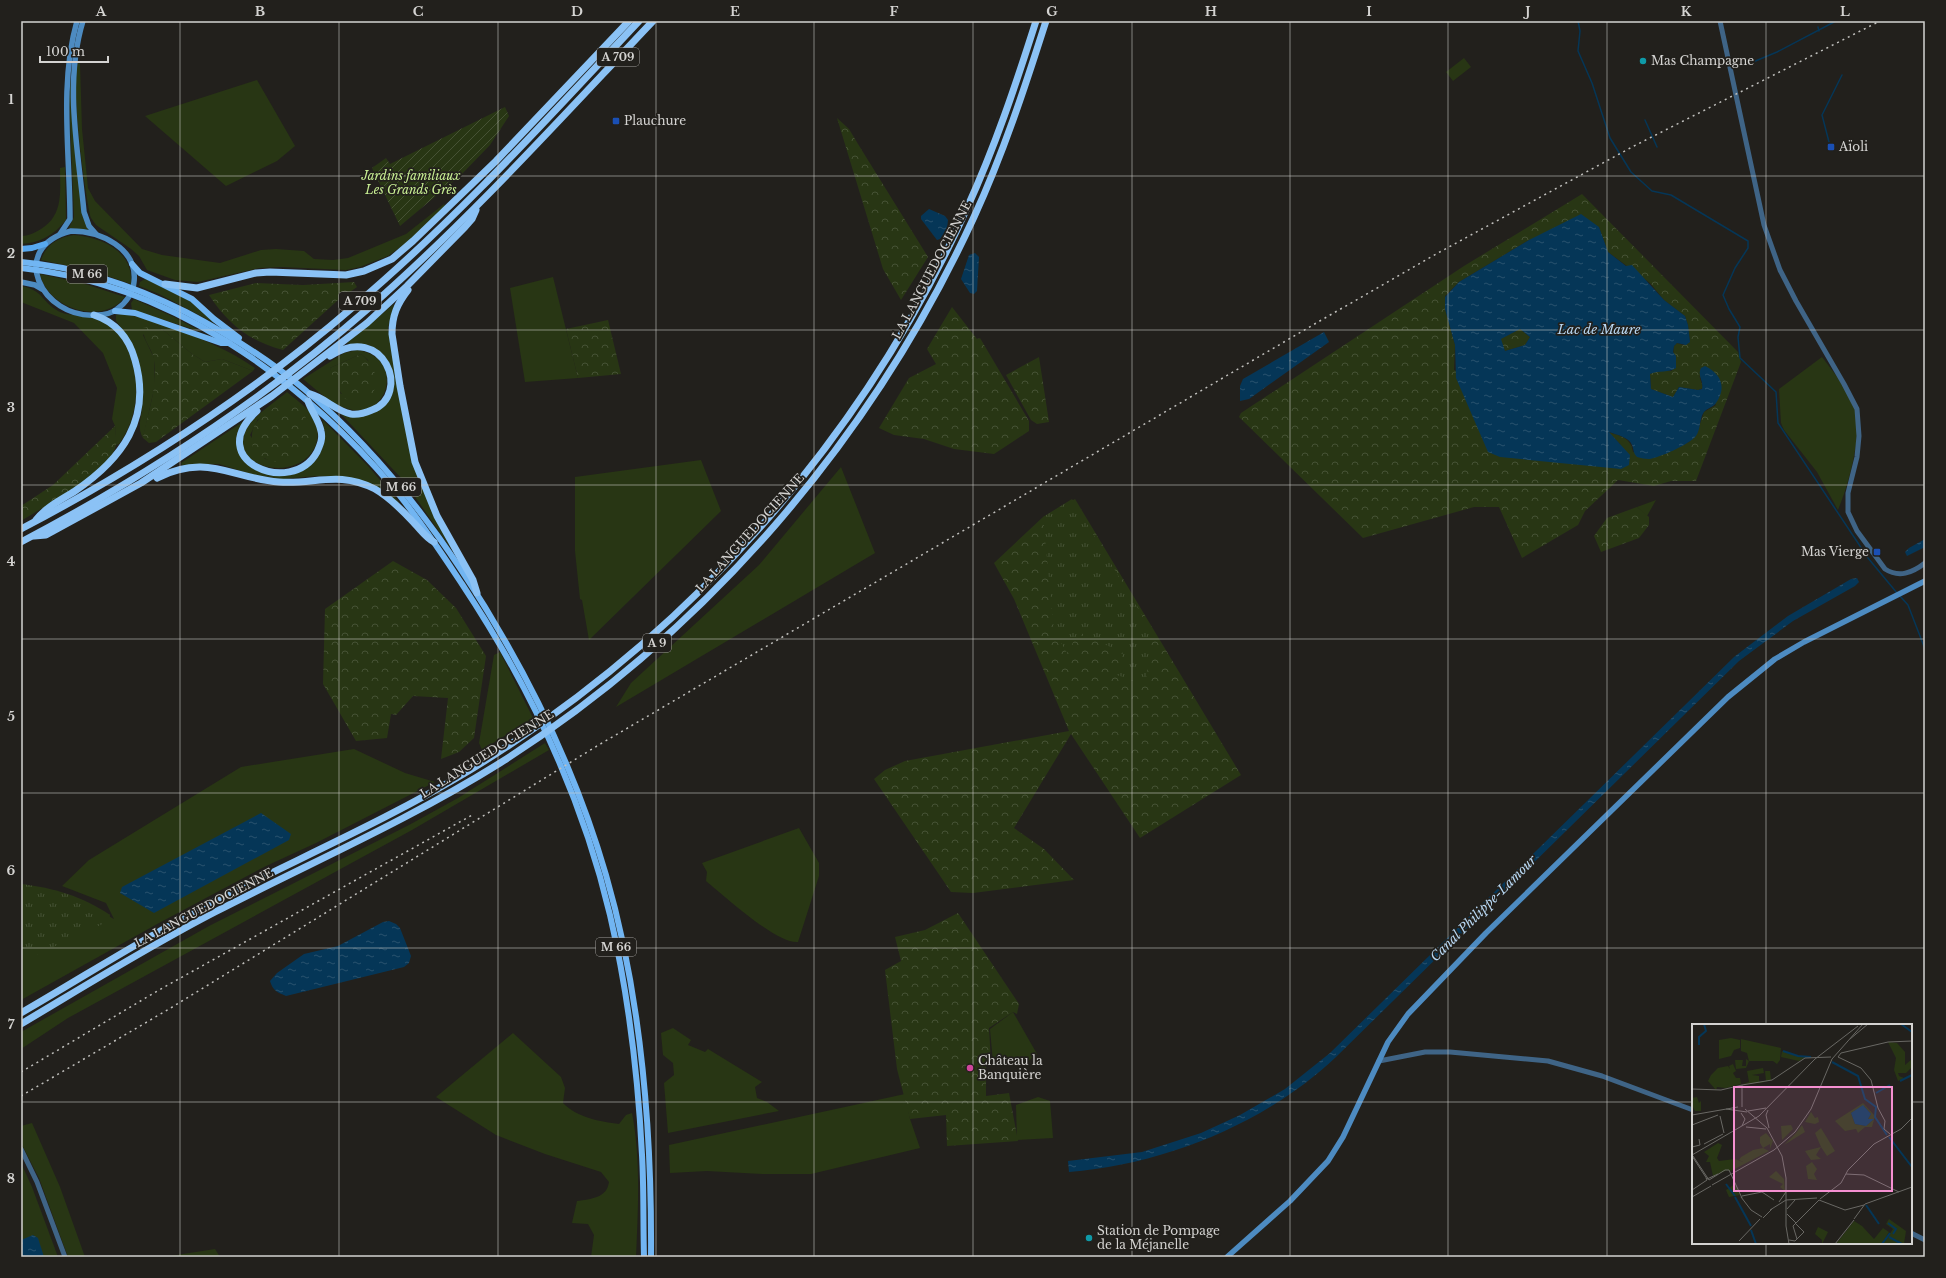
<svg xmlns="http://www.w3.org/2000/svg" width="1946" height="1278" viewBox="0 0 1946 1278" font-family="'Libre Baskerville',serif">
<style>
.grass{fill:#283614;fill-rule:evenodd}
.forest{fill:url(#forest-crowns);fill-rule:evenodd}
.park{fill:url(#park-tufts)}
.garden{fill:url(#garden-furrows)}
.water{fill:url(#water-ripples);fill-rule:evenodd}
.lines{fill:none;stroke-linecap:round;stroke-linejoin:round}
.stream{stroke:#053657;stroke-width:1.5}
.tertiary{stroke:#3f6486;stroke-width:5}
.secondary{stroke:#4d8bc1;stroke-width:5.5}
.primary{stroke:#57a8ef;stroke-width:6}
.trunk{stroke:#71b5f2;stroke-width:6}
.motorway{stroke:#8bc2f5;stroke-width:7}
.rail{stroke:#c1c0bd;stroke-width:1.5;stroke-dasharray:2 4;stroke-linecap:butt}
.grid{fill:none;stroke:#d4d3d1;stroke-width:1;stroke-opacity:0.55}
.culture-dot{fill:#0f9aa8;stroke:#22201c;stroke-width:1.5}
.transit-dot{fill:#1a4fb4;stroke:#22201c;stroke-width:1.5}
.hotel-dot{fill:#d1479c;stroke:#22201c;stroke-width:1.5}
.labels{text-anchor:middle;stroke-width:3.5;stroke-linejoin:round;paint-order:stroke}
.shield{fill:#22201c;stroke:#9f9d9b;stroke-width:1}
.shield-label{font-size:11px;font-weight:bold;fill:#d4d3d1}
.poi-label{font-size:12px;fill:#d4d3d1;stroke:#22201c;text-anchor:start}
.park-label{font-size:12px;font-style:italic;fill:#c8ef93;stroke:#22201c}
.street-label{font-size:12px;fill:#d4d3d1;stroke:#22201c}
.water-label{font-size:13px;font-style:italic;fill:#b8d7f2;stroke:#22201c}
.inset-river{fill:none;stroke:#053657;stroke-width:2}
.inset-road{fill:none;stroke:#696864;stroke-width:1}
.view{fill:#f590d1;fill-opacity:0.15;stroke:#f590d1;stroke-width:2}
.inset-edge{fill:none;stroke:#d4d3d1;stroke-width:2}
.neatline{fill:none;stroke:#d4d3d1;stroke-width:1.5}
.grid-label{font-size:13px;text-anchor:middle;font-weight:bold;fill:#d4d3d1}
</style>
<defs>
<pattern id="forest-crowns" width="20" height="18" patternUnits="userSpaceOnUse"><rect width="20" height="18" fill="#283614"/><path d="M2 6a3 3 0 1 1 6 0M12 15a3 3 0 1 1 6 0" fill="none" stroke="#465235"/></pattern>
<pattern id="park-tufts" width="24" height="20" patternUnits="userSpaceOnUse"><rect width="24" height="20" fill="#283614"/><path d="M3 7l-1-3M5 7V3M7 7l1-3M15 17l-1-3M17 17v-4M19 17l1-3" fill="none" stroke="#465235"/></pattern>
<pattern id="garden-furrows" width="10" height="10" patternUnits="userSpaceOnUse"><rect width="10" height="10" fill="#283614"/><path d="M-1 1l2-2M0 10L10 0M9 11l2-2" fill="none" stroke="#465235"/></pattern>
<pattern id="water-ripples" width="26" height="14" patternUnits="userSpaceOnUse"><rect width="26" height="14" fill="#053657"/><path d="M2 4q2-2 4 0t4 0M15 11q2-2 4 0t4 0" fill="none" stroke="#29526e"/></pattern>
</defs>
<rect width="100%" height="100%" fill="#22201c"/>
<g class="grass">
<polygon points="1464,58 1471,67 1453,81 1446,72"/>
<path d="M78 63 80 64 82 129 88 188 95 201 142 249 162 255 220 263 261 250 276 249 304 251 314 259 333 260 348 258 406 234 444 204 445 206 409 241 388 256 360 267 346 270 281 267 259 268 198 282 175 280 147 270 139 256 131 249 96 225 91 218C85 195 70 81 78 63Z"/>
<polygon points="72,66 82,215 89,230 69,228 74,217 69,98"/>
<polygon points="257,80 295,146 277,161 226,186 145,116"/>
<path d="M65 167 66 220C54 235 40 243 21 244V236C29 236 34 233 41 229 64 215 60 191 60 168Z"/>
<path d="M74 235C101 237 134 251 131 284L93 271 41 260C46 245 58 237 74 235Z"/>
<path d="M40 274 82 283 125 297C102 326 48 309 40 274Z"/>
<polygon points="553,277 578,378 525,382 510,288"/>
<path d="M145 279C178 292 191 299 216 324L159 294 139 286 140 282Z"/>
<path d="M21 286C43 290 41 301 58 311 72 318 94 314 105 322 143 348 145 410 119 444L116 445 115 426 112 419 117 388 103 353 74 323 21 302Z"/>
<polygon points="134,299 174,317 202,332 132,310 131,303"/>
<path d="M394 304 388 328 392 354 411 456 459 560 404 481 340 413 372 414C378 406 389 396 393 387 398 372 385 352 371 346 364 343 354 347 347 343Z"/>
<path d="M121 314C141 316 159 323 178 330 206 341 229 350 255 368L253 371 222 359 205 362 192 354 157 325 143 335 154 358 155 385 143 438C137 428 141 419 142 408 145 374 138 347 116 321V315Z"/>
<path d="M357 350C405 357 389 417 353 410 334 407 318 391 303 379L344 353ZM361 354 368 360 372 395 341 394 330 368Z"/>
<path d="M1822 357C1834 373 1849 390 1855 409 1863 433 1848 487 1838 510L1817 472 1784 430 1781 423 1779 389Z"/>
<path d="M287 392C294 398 304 405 310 412 318 423 320 435 315 447 298 482 234 470 244 435 247 420 275 402 287 392ZM258 419 284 461 265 459 250 435Z"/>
<path d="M322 419 368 466 399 502 397 504 347 477 316 476 282 479 254 475 219 464 182 465 181 463 244 421C241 425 238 430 237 434 235 442 238 449 241 455 265 495 339 475 322 419Z"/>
<polygon points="701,460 721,511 589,640 582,600 580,599 575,551 575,477"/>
<polygon points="841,467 875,553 616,707 631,683 759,565"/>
<polygon points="1656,500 1647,516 1637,507"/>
<polygon points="500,652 533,718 482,750 479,743 494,655"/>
<polygon points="545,743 549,750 412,830 68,1018 21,1049 21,1032 209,926 409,825 458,798"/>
<polygon points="354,749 405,773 435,782 316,843 264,867 159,923 21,1000 21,889 92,907 114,919 106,903 62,886 89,860 241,767"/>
<path d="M799 828 819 863V876L798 942C777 944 724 896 706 881L707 872 702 863Z"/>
<polygon points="1013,1012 1037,1054 1026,1063 993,1062 990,1029"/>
<polygon points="673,1028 691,1040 688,1045 705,1052 708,1049 762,1082 755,1087 757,1098 767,1102 779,1111 668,1133 664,1083 674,1075 673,1063 663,1055 661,1033"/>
<path d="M513 1033 561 1077 565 1088 563 1103C576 1117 601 1122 619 1124L626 1115 632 1113C641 1160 638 1209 636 1257H591L594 1235 588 1224 572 1223 577 1201C591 1199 607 1198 609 1182L601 1172 545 1154 496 1135 436 1097Z"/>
<polygon points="905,1094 910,1119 920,1148 811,1174 762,1174 707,1171 670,1173 669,1145"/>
<polygon points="1038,1097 1050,1101 1053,1138 1017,1140 1016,1105"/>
<polygon points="32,1123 60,1187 85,1257 68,1257 39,1178 21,1143 21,1126"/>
<polygon points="21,1163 32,1187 58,1257 21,1257"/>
<polygon points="215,1249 220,1257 164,1257"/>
</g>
<g class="forest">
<polygon points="837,118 849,129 858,144 928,257 901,300 883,269"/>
<path d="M1582 194 1738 352 1741 362 1696 481H1671L1654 486 1618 480 1585 511 1578 525 1522 558 1499 507H1474L1363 538 1239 417 1241 413 1464 266ZM1599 227 1608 252 1650 283 1664 300 1685 316 1688 325 1690 342 1683 345 1677 343 1674 346 1672 371 1658 370 1650 374 1651 389 1673 397 1679 387 1698 390 1703 388 1699 375 1716 405 1704 412 1697 433 1689 442 1664 454 1633 452C1631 438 1621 436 1608 432L1621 445 1454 370 1455 345 1445 309V296L1459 282 1529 240Z"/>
<path d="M354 282 357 287 337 301 283 350C249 341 228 324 209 295L256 283 303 285Z"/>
<polygon points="952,307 977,339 980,338 1029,421 1029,431 994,454 954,449 924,439 894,435 879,428 909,378 936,364 927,349"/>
<polygon points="608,320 621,374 578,378 566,329"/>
<path d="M157 325 192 354 205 362 222 359 253 371 156 442 149 443 143 438C148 411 158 388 154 360 152 348 143 341 143 328Z"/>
<polygon points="1520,329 1530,337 1525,345 1505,351 1500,339"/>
<path d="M361 354C374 365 381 379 372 395H366L361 400 345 399 334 382 330 368Z"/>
<polygon points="1039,357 1049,422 1037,424 1031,420 1006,375"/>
<path d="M283 402H290C297 408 308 417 310 426 313 444 295 463 276 462 268 461 261 456 254 452 246 422 261 417 283 402Z"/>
<path d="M115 426C115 432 117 439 116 445 111 472 44 506 21 521V506L53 485Z"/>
<polygon points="1075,499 1241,775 1140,838 1071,734 1014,828 1044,849 1074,880 973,893 951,892 874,779 885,770 905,761 1069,731 1014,599 994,563 1043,517"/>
<polygon points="1637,507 1649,517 1649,525 1639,538 1601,552 1594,536 1607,518"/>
<polygon points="393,561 427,580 456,608 486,656 474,738 459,752 441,759 448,698 413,696 396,715 391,714 387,738 356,741 323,684 325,609"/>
<polygon points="958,913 1019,1004 1017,1014 1013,1012 989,1028 991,1062 986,1062 986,1096 1009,1093 1018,1141 947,1146 946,1115 910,1119 897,1069 885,970 901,961 895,937 925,930"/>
</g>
<g class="park">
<polygon points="1072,499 1151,630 1146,685 1117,675 1123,653 1079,632 1067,653 1054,631 1043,517"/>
<path d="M21 884C54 888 82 896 110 915L109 921 21 962Z"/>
</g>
<polygon class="garden" points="505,107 509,116 490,145 461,175 400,226 372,168 386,158 390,164"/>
<g class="water">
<polygon points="929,209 945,216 948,220 947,229 940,239 937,240 921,219 921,216"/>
<path d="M1581 214 1599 227 1608 252 1626 266 1632 265 1664 300 1685 316 1688 325 1690 342 1686 345 1677 343 1674 346 1673 352 1676 356V368C1669 373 1659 370 1650 374L1651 389 1673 397 1679 387 1698 390 1702 389C1704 381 1697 376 1701 368L1705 366C1721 374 1727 387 1716 403 1714 407 1707 408 1704 412 1699 419 1701 429 1696 436 1690 444 1659 458 1649 459 1645 459 1641 458 1637 457 1633 453 1634 450 1632 445 1629 437 1617 435 1609 432L1630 455 1629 465 1621 469 1500 457 1488 452 1456 378 1455 345 1445 309V297L1459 282 1529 240ZM1520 329 1530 337 1525 345 1505 351 1501 339Z"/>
<polygon points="975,253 979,257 977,291 974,294 970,293 961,279 969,255"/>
<polygon points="1324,332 1329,342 1249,399 1240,401 1240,386 1243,379"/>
<polygon points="1925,539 1925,547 1907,556 1905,552 1909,548"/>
<path d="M1857 578 1859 582 1855 586 1793 621 1739 661 1336 1057C1265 1124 1165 1164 1069 1172L1068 1161 1142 1152 1201 1133 1240 1115 1285 1089 1330 1053 1734 657 1788 616 1851 579Z"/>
<polygon points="261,813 291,834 289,840 154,913 120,893 122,887"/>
<path d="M389 921 396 924 400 928 411 956 409 963 404 967 286 996C277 992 273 991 270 981L277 973 304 954 338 946 383 922Z"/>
<polygon points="33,1235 38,1238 44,1257 21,1257 21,1240"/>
</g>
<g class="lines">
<g class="stream">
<polyline points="1578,21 1580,31 1578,51 1592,83 1610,138 1631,172 1652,191 1671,195 1748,241 1748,248 1735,268 1723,295 1729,309 1740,327 1738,337 1740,358 1776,392 1778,423 1868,558 1897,593"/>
<polyline points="1818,27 1819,31"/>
<polyline points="1753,62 1777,52 1836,21"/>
<polyline points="1645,120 1657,147"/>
<polyline points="1829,142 1822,115 1842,75"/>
<polyline points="1899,595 1908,605 1925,649"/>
</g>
<g class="tertiary">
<path d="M1720 21 1764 225 1780 270 1796 301 1844 384 1857 409 1859 436 1857 457 1848 493V512L1857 531 1885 569C1899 578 1912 573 1925 563"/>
<polyline points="1379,1061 1425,1052 1450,1052 1548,1061 1602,1076 1693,1110"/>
<polyline points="21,1149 37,1182 65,1257"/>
<polyline points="1911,1233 1925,1240"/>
</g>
<g class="secondary">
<path d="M83 21C64 83 78 149 84 212L89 226 96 234"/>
<path d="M71 231C100 231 138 248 134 282 133 293 126 303 117 309 111 314 104 315 96 315 42 319 6 248 71 231Z"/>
<path d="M60 234 70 219C70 154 59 84 77 21"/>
<polyline points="21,282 35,285 42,289"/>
<polyline points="1227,1257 1290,1201 1328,1161 1343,1137 1388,1042 1408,1014 1486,933 1728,697 1775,659 1804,642 1925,581"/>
</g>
<polyline class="primary" points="21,249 32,248 45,244"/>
<g class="trunk">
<path d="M21 262C79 267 134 286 186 312 228 334 268 359 304 389 365 440 416 502 460 568 523 663 574 765 606 875 641 996 652 1131 651 1257"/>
<polyline points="132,264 140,273 192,299 214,319 239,338"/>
<path d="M21 268C168 283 298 376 392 486 418 517 440 551 462 584 529 685 582 796 610 915 628 993 638 1074 642 1155 644 1189 643 1223 644 1257"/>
<polyline points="115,311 135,313 221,343 229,343"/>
</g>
<g class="motorway">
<polyline points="165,284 197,288 256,273 270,272 346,275 364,271 392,259 413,241 496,161 629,21"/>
<path d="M408 290C397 304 392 316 392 334L400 386 415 462 437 516 473 580 477 593"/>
<path d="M310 394C325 398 336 411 351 414 358 415 365 413 372 410 412 395 384 321 330 356"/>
<path d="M257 411C202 460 292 498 317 452 320 445 323 439 321 431 319 420 311 411 308 401"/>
<path d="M157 478C207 453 231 478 279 482 314 485 338 470 375 489 389 497 403 511 414 523 421 530 425 537 434 542"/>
<path d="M36 520C46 507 61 500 75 491 122 459 152 419 135 360 129 338 115 322 94 315"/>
<path d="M21 529C139 467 252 394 353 307 456 220 547 119 639 21"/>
<polyline points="34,536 46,535 141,483 272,396 367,323 407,286 465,227 472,219 476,210"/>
<path d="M21 542C145 477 265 399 371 306 471 218 561 118 653 21"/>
<path d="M21 1013C85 976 147 936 213 902 299 858 387 820 470 770 687 638 863 440 967 208 995 147 1016 84 1036 21"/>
<path d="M21 1024C85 986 149 946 215 912 310 863 409 820 500 763 706 632 872 439 974 217 1003 154 1025 87 1046 21"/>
</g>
<g class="rail">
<polyline points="21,1072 159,990 474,814"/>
<polyline points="21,1096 169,1009 597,746 1318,322 1438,253 1634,146 1880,21"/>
</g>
</g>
<path class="grid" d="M180 21V1257M339 21V1257M498 21V1257M656 21V1257M814 21V1257M973 21V1257M1132 21V1257M1290 21V1257M1448 21V1257M1607 21V1257M1766 21V1025M21 176H1925M21 330H1925M21 485H1925M21 639H1925M21 793H1925M21 948H1925M21 1102H1693M1911 1102H1925M1766 1243V1257"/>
<g class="culture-dot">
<circle cx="1643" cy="61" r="4"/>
<circle cx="1089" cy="1238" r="4"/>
</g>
<g class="transit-dot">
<rect x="612" y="117" width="8" height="8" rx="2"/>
<rect x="1827" y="143" width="8" height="8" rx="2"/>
<rect x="1873" y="548" width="8" height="8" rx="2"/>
</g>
<circle class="hotel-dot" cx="970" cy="1068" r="4"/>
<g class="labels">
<g class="shield">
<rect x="597" y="48" width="42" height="18" rx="3"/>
<rect x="67" y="265" width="40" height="18" rx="3"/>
<rect x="339" y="292" width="42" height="18" rx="3"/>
<rect x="381" y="478" width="40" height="18" rx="3"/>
<rect x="643" y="634" width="28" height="18" rx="3"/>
<rect x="596" y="938" width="40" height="18" rx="3"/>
</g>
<g class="shield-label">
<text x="618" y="61">A 709</text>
<text x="87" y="278">M 66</text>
<text x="360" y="305">A 709</text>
<text x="401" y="491">M 66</text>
<text x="657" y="647">A 9</text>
<text x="616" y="951">M 66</text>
</g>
<g class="poi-label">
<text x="1651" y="65">Mas Champagne</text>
<text x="624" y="125">Plauchure</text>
<text x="1839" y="151">Aïoli</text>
<text x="1869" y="556" text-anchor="end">Mas Vierge</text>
<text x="978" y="1065">Château la<tspan x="978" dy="14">Banquière</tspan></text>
<text x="1097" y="1235">Station de Pompage<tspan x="1097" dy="14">de la Méjanelle</tspan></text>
</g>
<g class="park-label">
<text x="411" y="180">Jardins familiaux<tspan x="411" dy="14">Les Grands Grès</tspan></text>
</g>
<g class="street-label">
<text transform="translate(932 270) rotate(-62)" y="4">LA LANGUEDOCIENNE</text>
<text transform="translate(750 533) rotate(-48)" y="4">LA LANGUEDOCIENNE</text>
<text transform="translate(487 754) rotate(-32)" y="4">LA LANGUEDOCIENNE</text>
<text transform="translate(204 908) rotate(-28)" y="4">LA LANGUEDOCIENNE</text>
</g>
<g class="water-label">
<text x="1599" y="334">Lac de Maure</text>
<text transform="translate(1483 908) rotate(-45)" y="5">Canal Philippe-Lamour</text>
</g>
</g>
<g transform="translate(1692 1024)">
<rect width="220" height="220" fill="#22201c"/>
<path d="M41 40 44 47 41 49 44 54H48L49 60 34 64 25 63 24 66 16 57 19 51 26 44 36 42 38 45 37 42ZM71 44 72 49 60 51 67 52V58L74 57 73 47H78L79 56 69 59 50 60 57 58 55 47ZM99 101 101 105 90 116 89 102ZM110 101 113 108 92 121 104 109ZM71 124 77 127 39 147 36 145 21 152 27 138H51L47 136 49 133 61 126ZM84 147 92 155 93 169 91 171 93 167 88 163 91 160 77 153ZM43 160 48 171 37 173 34 166ZM197 195 214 207 212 220H191L201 205 194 200ZM162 197 170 202 182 215 191 204 197 208 190 220H144ZM126 203 136 208 130 220V216L123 210Z" fill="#283614"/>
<path d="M196 18 205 19 213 28V41L220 35V43L214 49H206L207 52 212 54 206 57 202 46 204 34ZM90 27 106 32 114 33 107 37 89 33ZM171 79 183 92 180 103H173L166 109 164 105 153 107 143 97ZM172 82 179 90 176 95 181 96 175 101 173 99 174 102 163 100 159 89ZM119 88 123 94 126 93 127 98 123 100 113 98ZM129 104 143 127 135 132 129 123 124 131 129 135 119 136 113 127 129 123 123 109ZM74 109 81 117 78 125V120L71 124 68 119V113ZM120 138 125 145 122 150 125 156 116 155 114 142Z" fill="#283614" fill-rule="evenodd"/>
<path d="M49 15 89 24 88 36 85 40 81 37H57L55 29 49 27Z" fill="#283614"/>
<path d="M39 14 48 16V24L42 26 39 32 27 35V16ZM54 35 57 37 54 44 44 45 43 36H51L50 42H54ZM5 73 7 79 9 77V87H3L0 81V74ZM26 119 30 121 25 134 27 137 43 135 51 138 39 144 38 147 36 146 21 152 18 138H14L17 132 12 128Z" fill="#283614"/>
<path d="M171 81 179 90 176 95H182L174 102 163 100 159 89Z" fill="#053657"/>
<path class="inset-river" d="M209 0 220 8M7 21V13L14 7 12 0M91 27 106 32 119 33M140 38 166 52 173 75 184 83 183 93 195 111M208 57 220 51M184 69 198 61M197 113 220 143M34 160 43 172M43 173 59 202M174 181 187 200M196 199 204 205 201 210M59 206 64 220M197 213 210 220M190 220 198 209"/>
<path class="inset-road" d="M158 15 176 0M149 29 146 33 169 44 179 56 186 84 193 97 192 105 198 110M149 29 196 18 220 17M50 61 80 56 113 34 139 33M0 65 29 66 50 61V83M34 85 55 88M53 85 75 104 90 132 94 154V202L97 220M76 86 74 91 77 104M56 87 74 84M49 89 53 95 50 102M0 91 46 83M28 92 32 109M0 101 26 91M54 103 74 105M12 120 31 110M0 123 8 121 7 115M0 131 67 92 123 35 166 2M0 132 15 155 26 150M1 132 17 156 33 146H37L50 174M154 150 172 151 207 168M20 161 82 126 103 108 119 85 140 35 171 0M0 166 15 156 14 154M50 172 70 168 82 176M0 173 19 162M49 173 59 186 70 193M128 175 149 159 156 146 182 120 209 105 220 94M127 176 153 186 172 181M87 178 94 168M95 185 103 176M78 186 94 176 125 174M95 190 104 199M71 194 80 185M162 195 173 180 220 163M104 199 127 176M104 199 101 202 105 215M97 216 103 217 112 208 104 200M47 217 68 195M143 220 162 196"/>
<path class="view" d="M42 63H200V167H42Z"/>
<rect width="220" height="220" class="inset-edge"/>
</g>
<rect width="1946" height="1278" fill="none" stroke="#22201c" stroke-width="44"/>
<path d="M40 56v6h68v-6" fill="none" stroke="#d4d3d1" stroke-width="2"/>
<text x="46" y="56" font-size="12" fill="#d4d3d1" stroke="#22201c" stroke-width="3" paint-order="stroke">100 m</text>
<rect x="22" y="22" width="1902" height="1234" class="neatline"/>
<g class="grid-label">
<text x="101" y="16">A</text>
<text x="260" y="16">B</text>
<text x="418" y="16">C</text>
<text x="577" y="16">D</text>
<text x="735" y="16">E</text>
<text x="894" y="16">F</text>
<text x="1052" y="16">G</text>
<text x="1211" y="16">H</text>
<text x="1369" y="16">I</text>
<text x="1528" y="16">J</text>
<text x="1686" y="16">K</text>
<text x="1845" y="16">L</text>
<text x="11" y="104">1</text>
<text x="11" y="258">2</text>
<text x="11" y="412">3</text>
<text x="11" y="566">4</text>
<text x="11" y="721">5</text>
<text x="11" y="875">6</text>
<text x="11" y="1029">7</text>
<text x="11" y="1183">8</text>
</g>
</svg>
